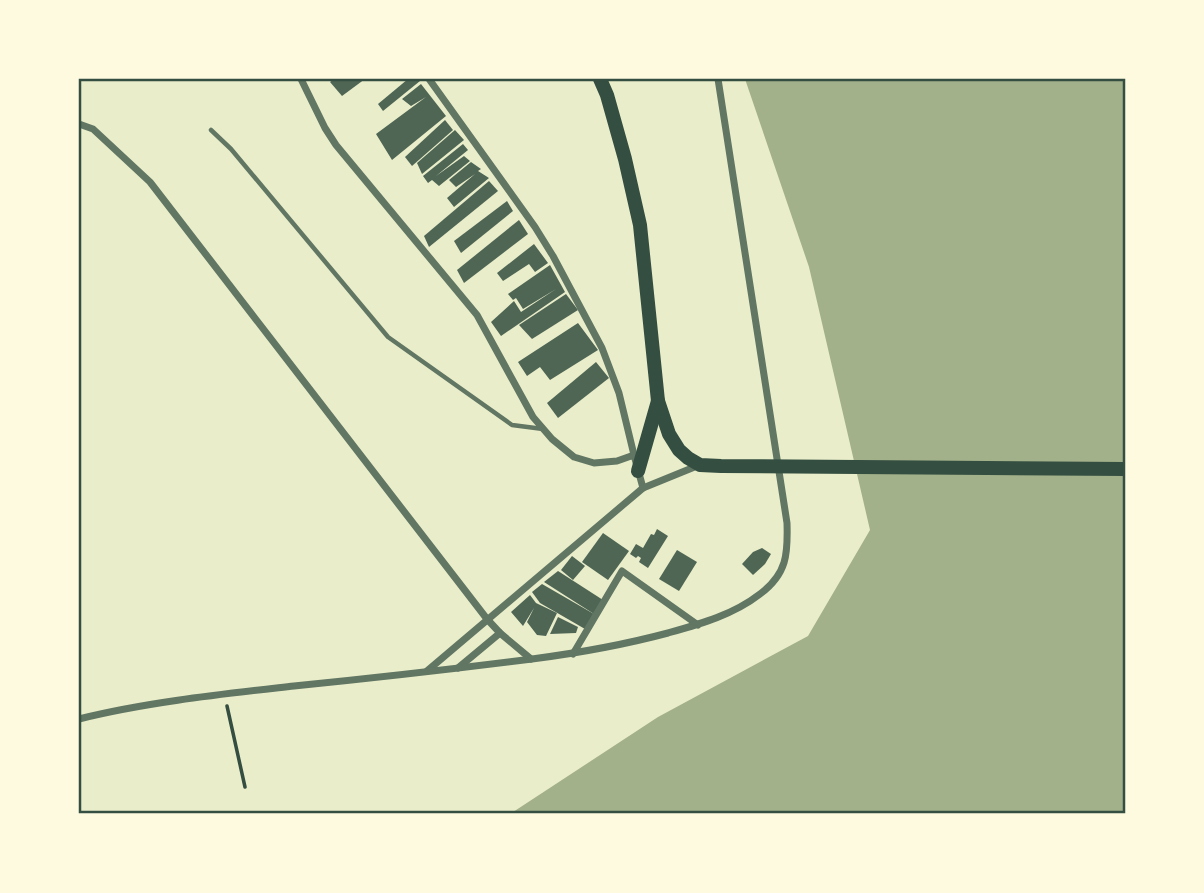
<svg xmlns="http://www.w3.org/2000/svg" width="1204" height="893" viewBox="0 0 1204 893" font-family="Ubuntu,sans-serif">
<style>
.water{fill:#a3b18a}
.building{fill:#4f6655}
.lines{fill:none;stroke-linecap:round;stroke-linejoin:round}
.path{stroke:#344e41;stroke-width:3.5}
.service{stroke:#617663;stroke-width:4.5}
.minor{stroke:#617663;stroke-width:7}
.secondary{stroke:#344e41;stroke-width:14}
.neatline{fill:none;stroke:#344e41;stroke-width:2.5}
</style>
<rect width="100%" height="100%" fill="#e9edc9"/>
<polygon class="water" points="745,79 1125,79 1125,814 510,814 658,717 808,636 870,530 809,267"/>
<g class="building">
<polygon points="334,79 365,79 342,96 330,82"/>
<polygon points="408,79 416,79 420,81 383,111 378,104"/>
<polygon points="421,84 446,116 392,160 376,134 426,97 411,106 402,99"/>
<polygon points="445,120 453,130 412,166 405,157"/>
<polygon points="455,130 464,140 422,174 417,163"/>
<polygon points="463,144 468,150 436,176 464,156 470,161 439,186 432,180 428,183 423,176"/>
<polygon points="471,162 481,169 478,171 489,178 454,207 447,198 475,174 456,187 449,180"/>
<polygon points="489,181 498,191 429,247 424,236"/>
<polygon points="507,201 513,211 461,253 454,241"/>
<polygon points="519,220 528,234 464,283 457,270"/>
<polygon points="534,244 548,263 535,272 529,264 503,281 497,273"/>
<polygon points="550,265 565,292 501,336 491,322 514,301 521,312 556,289 523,309 516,298 513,300 508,294"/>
<polygon points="566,294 578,310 532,339 519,325"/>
<polygon points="578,323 598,350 550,380 540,367 527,376 518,362"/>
<polygon points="596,362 609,378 558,418 547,403"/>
<polygon points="657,529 668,536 648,568 639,562 641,558 638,556 636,558 630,554 636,544 643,548 651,534 654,535"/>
<polygon points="603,533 629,551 608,580 582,562"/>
<polygon points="762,548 771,554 765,564 753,575 742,564 753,552"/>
<polygon points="677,550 697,562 679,591 659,579"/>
<polygon points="572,556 585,566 573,580 561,570"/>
<polygon points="558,571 603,600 594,614 544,582"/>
<polygon points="542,584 594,614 585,629 540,603 532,592"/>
<polygon points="530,595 536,603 557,613 546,636 537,635 527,622 534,608 523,626 511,612"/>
<polygon points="558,617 578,627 576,633 550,634"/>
</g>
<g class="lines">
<polyline class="path" points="227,706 245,787"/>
<polyline class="service" points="211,130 231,149 388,337 512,425 543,429"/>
<g class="minor">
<polyline points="301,79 325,128 336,145 477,315 533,417 552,439 574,457 594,463 617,461 634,455 643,488"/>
<polyline points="429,79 535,227 553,256 602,348 619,393 634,455"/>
<polyline points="79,124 93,129 150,182 487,619 500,633 531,659"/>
<polyline points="573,654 622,571 698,625"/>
<polyline points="458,668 500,633"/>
<polyline points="427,671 643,488 697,466"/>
<path d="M79 719C147 702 224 694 294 686 374 678 453 669 532 659 578 653 623 645 668 633 700 624 733 615 760 594 787 574 788 554 787 523L718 79"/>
</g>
<g class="secondary">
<polyline points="600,79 607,95 625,159 640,225 658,401 669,434 679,450 688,458 700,465 721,466 1125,469"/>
<polyline points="638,471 658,401"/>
</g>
</g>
<rect width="1204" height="893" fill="none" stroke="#fefae0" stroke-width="161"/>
<rect x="80" y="80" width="1044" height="732" class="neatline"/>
</svg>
